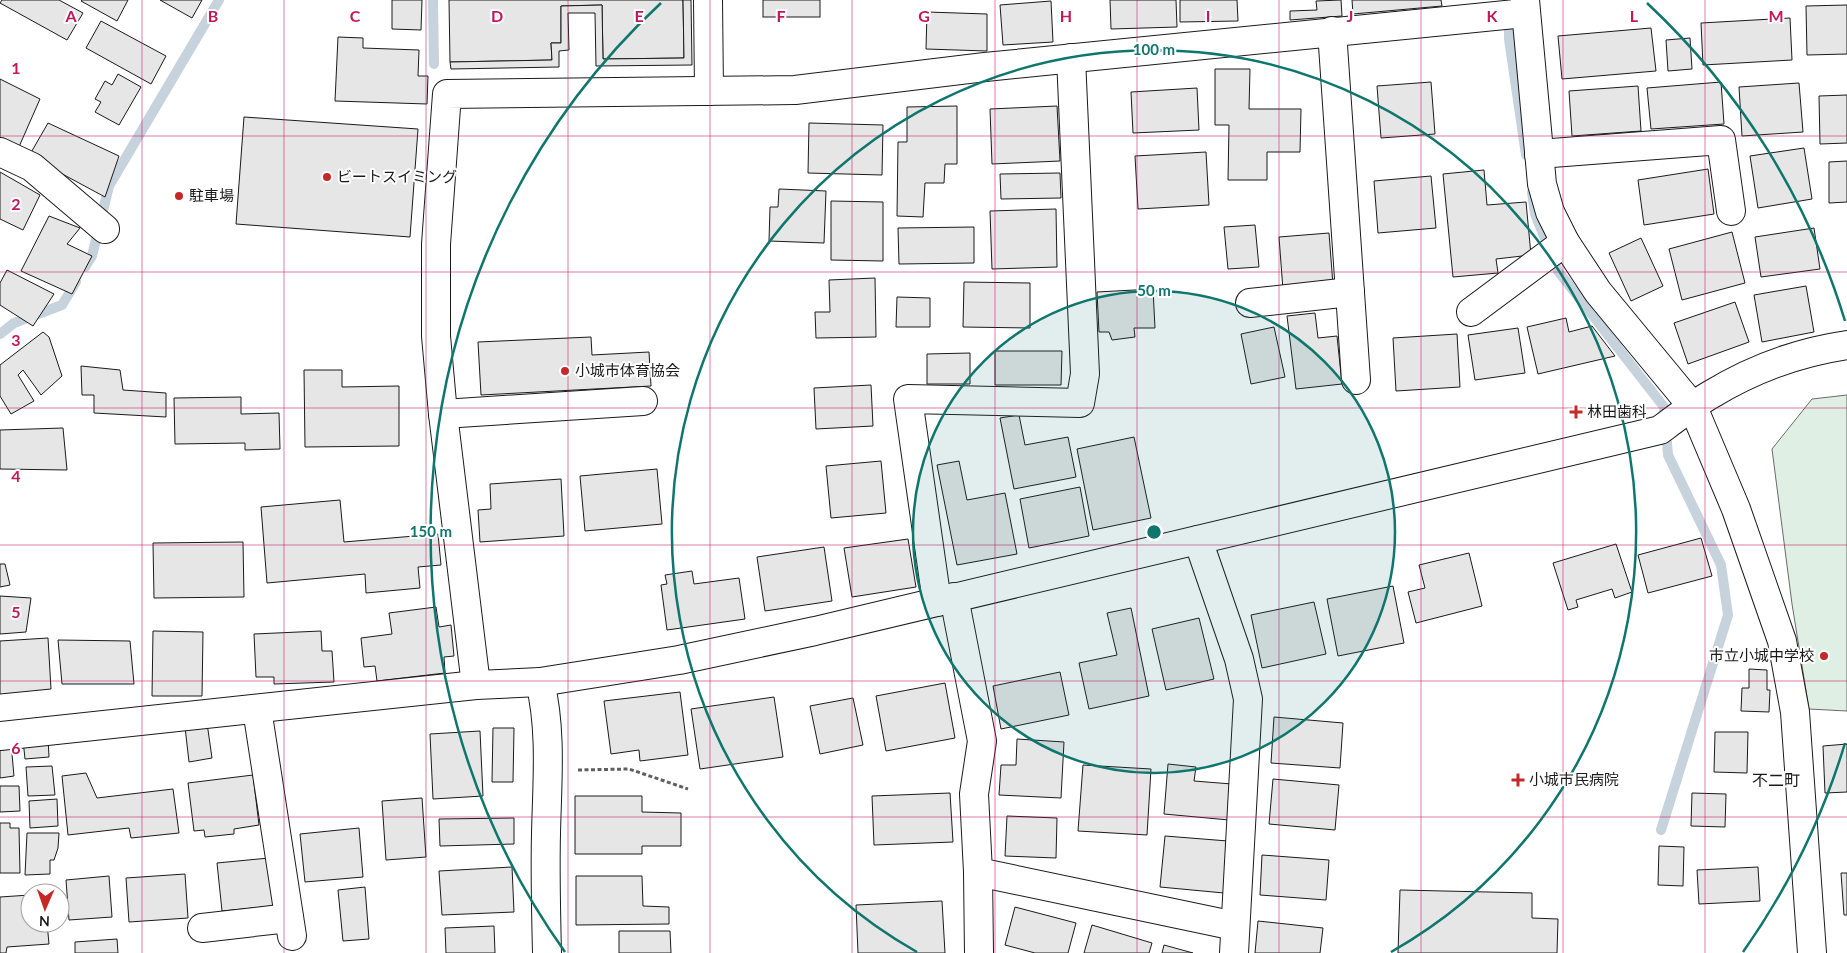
<svg xmlns="http://www.w3.org/2000/svg" width="1847" height="953" viewBox="0 0 1847 953" font-family="Lato,'Noto Sans JP',sans-serif">
<style>
.green{fill:#e0efe3;stroke:#6a6a6a}
.lines{fill:none;stroke-linecap:round;stroke-linejoin:round}
.stream{stroke:#c6d2dc;stroke-width:10}
.building{fill:#e6e6e6;stroke:#1a1a1a}
.minor-casing{stroke:#1a1a1a;stroke-width:30}
.path{stroke:#5f5f5f;stroke-width:3;stroke-dasharray:4 2.5;stroke-linecap:butt}
.minor{stroke:#fff;stroke-width:28}
.grid{fill:none;stroke:#c2185b;stroke-width:1;stroke-opacity:0.55}
.ring{fill:none;stroke:#0f766e;stroke-width:2.5}
.poi-dot{fill:#c62828;stroke:#fff;stroke-width:2}
.labels{text-anchor:middle;stroke-width:4;stroke-linejoin:round;paint-order:stroke}
.poi-label{font-size:15px;fill:#1a1a1a;stroke:#fff;text-anchor:start}
.neighbourhood-label{font-size:16px;fill:#1a1a1a;stroke:#fff}
.grid-label{font-size:16px;text-anchor:middle;font-weight:bold;fill:#c2185b;stroke:#fff;stroke-width:4;stroke-linejoin:round;paint-order:stroke}
.centre{fill:#0f766e;stroke:#fff;stroke-width:2.5}
.ring-label{font-size:15px;text-anchor:middle;font-weight:bold;fill:#0f766e;stroke:#fff;stroke-width:4;stroke-linejoin:round;paint-order:stroke}
</style>
<rect width="100%" height="100%" fill="#fff"/>
<polygon class="green" points="1847,395 1847,711 1809,709 1792,604 1772,449 1812,399"/>
<g class="lines">
<g class="stream">
<polyline points="433,0 434,64"/>
<polyline points="1509,0 1509,39 1526,155"/>
<polyline points="1532,192 1535,214 1558,271 1664,407 1668,455 1721,565 1728,615 1661,830"/>
<polyline points="85,267 92,256 109,186 219,0"/>
<polyline points="0,334 14,323 62,305 76,282"/>
</g>
</g>
<g class="building">
<polygon points="2,0 59,0 83,13 67,40 0,3"/>
<polygon points="82,0 128,0 117,21 81,1"/>
<polygon points="160,0 202,0 192,18"/>
<polygon points="392,0 422,0 421,30 392,29"/>
<polygon points="449,0 683,0 684,58 603,59 602,5 561,6 561,43 551,43 552,60 450,62"/>
<polygon points="683,0 691,0 692,65 596,66 595,13 568,13 569,50 559,51 559,67 451,69 450,62 552,60 551,43 561,43 561,6 602,5 603,59 684,58"/>
<rect x="763" y="0" width="57" height="17"/>
<polygon points="1110,0 1176,0 1177,27 1111,29"/>
<polygon points="1180,0 1237,0 1238,21 1180,22"/>
<polygon points="1341,0 1342,16 1290,20 1290,11 1317,10 1316,1"/>
<polygon points="1352,0 1441,0 1442,6 1353,14"/>
<polygon points="1051,1 1053,42 1003,45 1000,5"/>
<polygon points="1847,5 1847,54 1807,55 1806,6"/>
<polygon points="927,12 987,14 987,51 926,49"/>
<polygon points="1790,18 1792,60 1703,65 1701,23"/>
<polygon points="101,21 166,56 151,84 86,48"/>
<polygon points="1651,28 1656,71 1562,79 1558,36"/>
<polygon points="338,37 363,38 363,48 419,50 418,76 428,76 427,104 335,101"/>
<polygon points="1690,38 1692,69 1668,71 1666,40"/>
<polygon points="1215,69 1250,69 1249,109 1301,109 1300,152 1267,152 1267,180 1228,180 1229,125 1215,125"/>
<polygon points="118,74 141,87 119,125 95,112 101,102 95,99 105,81 112,85"/>
<polygon points="0,79 40,99 18,149 0,141"/>
<polygon points="1431,82 1435,134 1381,138 1377,86"/>
<polygon points="1721,82 1724,124 1651,129 1647,88"/>
<polygon points="1799,83 1803,132 1742,136 1739,87"/>
<polygon points="1638,86 1641,131 1572,136 1569,91"/>
<polygon points="1197,88 1199,130 1133,133 1131,92"/>
<polygon points="1847,95 1847,143 1820,144 1819,96"/>
<polygon points="957,106 957,164 945,164 944,183 925,183 923,217 897,216 898,142 907,142 907,107"/>
<polygon points="1057,106 1060,161 992,164 990,109"/>
<polygon points="244,117 418,129 410,237 236,224"/>
<polygon points="48,123 119,156 105,197 29,156"/>
<polygon points="809,123 883,125 882,175 808,173"/>
<polygon points="1804,148 1812,199 1758,208 1750,156"/>
<polygon points="1206,152 1209,205 1138,209 1135,156"/>
<polygon points="1847,161 1847,202 1829,203 1829,162"/>
<polygon points="1708,169 1714,214 1644,225 1638,180"/>
<polygon points="1484,170 1487,205 1526,202 1531,255 1496,259 1498,273 1453,277 1443,174"/>
<polygon points="0,172 40,195 23,230 0,219"/>
<polygon points="1060,173 1061,198 1001,199 1000,174"/>
<polygon points="1431,176 1436,228 1378,233 1374,181"/>
<polygon points="779,189 826,191 824,243 769,241 770,207 778,207"/>
<polygon points="831,201 883,202 883,261 831,260"/>
<polygon points="1056,209 1057,267 992,269 990,211"/>
<polygon points="49,216 80,228 67,244 92,256 72,294 21,271"/>
<polygon points="1255,225 1259,267 1228,269 1224,227"/>
<polygon points="974,227 974,263 899,264 898,228"/>
<polygon points="1814,228 1820,269 1761,277 1755,237"/>
<polygon points="1732,232 1745,283 1682,300 1669,249"/>
<polygon points="1329,233 1333,285 1283,290 1279,237"/>
<polygon points="1641,238 1663,286 1631,301 1609,253"/>
<polygon points="7,270 54,294 33,326 0,305 0,283"/>
<polygon points="875,278 876,337 816,338 815,312 830,312 829,280"/>
<polygon points="964,282 1030,283 1030,328 963,327"/>
<polygon points="1806,286 1814,332 1762,342 1754,295"/>
<polygon points="1153,289 1155,328 1134,328 1135,337 1112,340 1109,332 1099,332 1097,292"/>
<polygon points="897,297 930,298 930,327 896,327"/>
<polygon points="1735,302 1749,342 1688,364 1674,323"/>
<polygon points="1315,313 1318,338 1337,336 1342,384 1296,389 1287,316"/>
<polygon points="1566,318 1569,332 1592,326 1615,356 1538,374 1527,327"/>
<polygon points="1274,327 1285,377 1251,384 1241,334"/>
<polygon points="1518,328 1525,373 1475,380 1468,335"/>
<polygon points="43,332 49,337 62,376 41,395 23,370 18,375 34,401 11,414 0,396 0,365"/>
<polygon points="1457,334 1460,387 1396,391 1393,338"/>
<polygon points="591,337 592,355 649,352 651,386 481,395 478,342"/>
<polygon points="995,351 1062,351 1061,385 995,385"/>
<polygon points="970,353 970,384 927,384 927,354"/>
<polygon points="81,366 120,370 123,390 166,393 166,417 94,413 94,395 82,395"/>
<polygon points="304,370 342,370 342,387 399,386 399,446 305,447"/>
<polygon points="871,385 873,426 816,429 814,388"/>
<polygon points="241,397 241,414 279,413 280,449 245,450 245,443 175,444 174,398"/>
<polygon points="1019,415 1025,445 1068,437 1076,477 1014,489 1000,418"/>
<polygon points="63,428 67,470 0,469 0,430"/>
<polygon points="1134,437 1151,518 1093,530 1077,449"/>
<polygon points="881,461 886,513 831,518 826,466"/>
<polygon points="959,461 967,500 1005,493 1017,554 957,565 937,465"/>
<polygon points="657,469 662,524 585,531 580,476"/>
<polygon points="561,479 564,536 480,542 478,510 491,509 490,484"/>
<polygon points="1080,487 1089,536 1029,548 1020,499"/>
<polygon points="340,500 344,542 438,534 441,565 418,567 420,588 366,593 365,574 267,583 261,507"/>
<polygon points="1701,538 1712,576 1648,593 1638,555"/>
<polygon points="908,539 916,587 852,597 844,548"/>
<polygon points="243,542 244,597 154,598 153,543"/>
<polygon points="1616,544 1632,592 1615,598 1612,589 1576,600 1578,607 1568,610 1553,563"/>
<polygon points="824,547 832,601 765,611 757,557"/>
<polygon points="1469,553 1482,606 1416,623 1408,592 1425,588 1419,565"/>
<polygon points="0,564 5,564 10,585 0,587"/>
<polygon points="692,571 694,584 739,578 745,619 667,630 661,585 667,584 665,575"/>
<polygon points="1393,586 1404,643 1338,656 1327,599"/>
<polygon points="0,596 31,598 26,632 0,634"/>
<polygon points="1314,602 1326,654 1262,668 1251,615"/>
<polygon points="436,607 439,627 451,625 454,656 444,657 445,673 377,681 375,666 364,667 361,638 392,634 389,613"/>
<polygon points="1131,608 1149,696 1089,709 1079,663 1117,655 1107,613"/>
<polygon points="1199,618 1214,679 1166,690 1152,629"/>
<polygon points="153,631 203,632 202,696 152,696"/>
<polygon points="321,631 322,651 332,651 334,682 274,684 274,677 256,677 254,634"/>
<polygon points="48,638 51,689 0,694 0,641"/>
<polygon points="58,640 130,641 134,684 62,684"/>
<polygon points="1749,669 1767,670 1767,690 1770,690 1769,712 1741,711 1742,688 1749,688"/>
<polygon points="1060,672 1069,715 1001,729 993,686"/>
<polygon points="945,683 955,738 886,751 876,696"/>
<polygon points="680,692 688,755 640,761 639,750 611,754 604,701"/>
<polygon points="774,697 783,757 700,769 691,709"/>
<polygon points="853,698 863,745 820,754 810,706"/>
<polygon points="1274,717 1343,723 1340,768 1271,763"/>
<polygon points="207,723 212,758 189,762 185,727"/>
<polygon points="493,728 514,728 513,782 492,782"/>
<polygon points="480,731 483,796 433,799 430,734"/>
<polygon points="1715,732 1748,732 1747,773 1714,772"/>
<polygon points="48,738 49,757 25,759 23,740"/>
<polygon points="1017,739 1064,742 1061,798 999,795 1001,765 1016,765"/>
<polygon points="11,743 14,776 0,778 0,744"/>
<polygon points="1847,744 1847,792 1825,793 1823,746"/>
<polygon points="1168,764 1196,767 1194,781 1232,784 1229,820 1164,814"/>
<polygon points="1083,765 1151,769 1147,835 1078,831"/>
<polygon points="52,766 55,795 28,796 26,767"/>
<polygon points="86,773 97,798 173,789 179,833 131,838 129,828 68,835 62,776"/>
<polygon points="253,775 259,825 234,829 234,834 205,837 204,830 194,831 188,783"/>
<polygon points="1273,779 1339,785 1335,830 1269,824"/>
<polygon points="0,786 19,786 20,811 0,812"/>
<polygon points="950,793 953,842 874,845 872,796"/>
<polygon points="1692,793 1726,794 1725,827 1691,826"/>
<polygon points="575,796 642,796 642,812 681,813 681,846 642,846 642,854 575,854"/>
<polygon points="422,798 426,857 386,860 382,801"/>
<polygon points="57,799 58,826 30,828 29,801"/>
<polygon points="1007,816 1057,818 1056,858 1005,856"/>
<polygon points="514,818 514,844 440,846 439,819"/>
<polygon points="0,823 10,823 10,828 19,828 20,873 0,873"/>
<polygon points="359,828 363,877 305,882 300,834"/>
<polygon points="27,833 59,833 58,848 54,860 50,860 50,874 25,875"/>
<polygon points="1165,836 1228,841 1224,893 1160,887"/>
<polygon points="1659,846 1684,847 1683,886 1658,885"/>
<polygon points="1262,855 1329,860 1326,900 1260,895"/>
<polygon points="269,858 274,906 222,911 217,863"/>
<polygon points="512,867 514,912 442,915 439,871"/>
<polygon points="1758,867 1760,901 1699,904 1697,870"/>
<polygon points="1841,873 1847,873 1847,915 1844,915"/>
<polygon points="185,874 188,918 129,922 126,878"/>
<polygon points="109,876 112,917 69,920 66,880"/>
<polygon points="576,876 642,876 643,906 669,907 669,924 576,925"/>
<polygon points="365,887 369,939 343,941 338,890"/>
<polygon points="1400,890 1532,893 1532,918 1558,919 1557,953 1398,953"/>
<polygon points="30,895 30,923 47,923 49,944 7,947 6,953 0,953 0,897"/>
<polygon points="942,901 945,953 858,953 856,905"/>
<polygon points="1015,907 1076,923 1068,953 1035,953 1005,945"/>
<polygon points="1258,921 1323,928 1320,953 1255,953"/>
<polygon points="1092,925 1152,943 1149,953 1084,953"/>
<polygon points="494,926 495,953 446,953 445,928"/>
<polygon points="619,931 670,931 671,953 619,953"/>
<polygon points="117,939 118,953 75,953 75,942"/>
<polygon points="1164,945 1193,953 1162,953"/>
</g>
<g class="lines">
<g class="minor-casing">
<g id="minor">
<polyline points="708,0 709,91"/>
<polyline points="1525,0 1542,184 1550,212 1565,242 1598,292 1693,407 1736,509 1782,641 1795,712 1812,953"/>
<polyline points="1332,31 1356,380"/>
<polyline points="0,152 32,167 105,229"/>
<polyline points="1539,154 1721,140 1731,211"/>
<polyline points="1250,303 1350,292"/>
<polyline points="1471,312 1565,242"/>
<polyline points="443,414 643,401"/>
<polyline points="1198,540 1239,659 1248,699 1234,953"/>
<polyline points="954,597 982,741 974,794 978,872 1235,926"/>
<polyline points="937,602 908,399 1080,403 1085,374 1071,58"/>
<path d="M540 682C552 731 547 784 546 834 545 874 546 913 547 953"/>
<polyline points="476,685 443,414 436,336 436,244 447,94 795,90 985,67 1525,13"/>
<polyline points="257,709 292,936"/>
<path d="M0 736 476 685 540 682 679 660 815 631 1660 430C1676 418 1693 405 1710 395 1751 370 1799 352 1847 345"/>
<polyline points="978,872 979,953"/>
<polyline points="202,928 289,918"/>
</g>
</g>
<polyline class="path" points="578,770 629,769 688,789"/>
<use href="#minor" class="minor"/>
</g>
<path class="grid" d="M142 0V953M284 0V953M426 0V953M568 0V953M710 0V953M852 0V953M995 0V953M1137 0V953M1279 0V953M1421 0V953M1563 0V953M1705 0V953M0 136H1847M0 272H1847M0 408H1847M0 545H1847M0 681H1847M0 817H1847"/>
<circle cx="1154" cy="532" r="241" fill="#0f766e" fill-opacity=".12"/>
<g class="ring">
<circle cx="1154" cy="532" r="241"/>
<path d="M917 952A482 482 0 1 1 1391 952"/>
<path d="M1845 743A723 723 0 0 1 1743 952M565 952A723 723 0 0 1 661 3M1647 3A723 723 0 0 1 1845 321"/>
</g>
<g class="poi-dot">
<circle cx="327" cy="177" r="5"/>
<circle cx="179" cy="196" r="5"/>
<circle cx="565" cy="371" r="5"/>
<path d="M1573.5 404.5h5v5h5v5h-5v5h-5v-5h-5v-5h5z"/>
<circle cx="1824" cy="656" r="5"/>
<path d="M1515.5 772.5h5v5h5v5h-5v5h-5v-5h-5v-5h5z"/>
</g>
<g class="labels">
<g class="poi-label">
<text x="337" y="182">ビートスイミング</text>
<text x="189" y="201">駐車場</text>
<text x="575" y="376">小城市体育協会</text>
<text x="1587" y="417">林田歯科</text>
<text x="1814" y="661" text-anchor="end">市立小城中学校</text>
<text x="1529" y="785">小城市民病院</text>
</g>
<g class="neighbourhood-label">
<text x="1776" y="786">不二町</text>
</g>
</g>
<g class="grid-label">
<text x="71" y="22">A</text>
<text x="213" y="22">B</text>
<text x="355" y="22">C</text>
<text x="497" y="22">D</text>
<text x="639" y="22">E</text>
<text x="781" y="22">F</text>
<text x="924" y="22">G</text>
<text x="1066" y="22">H</text>
<text x="1208" y="22">I</text>
<text x="1350" y="22">J</text>
<text x="1492" y="22">K</text>
<text x="1634" y="22">L</text>
<text x="1776" y="22">M</text>
<text x="16" y="74">1</text>
<text x="16" y="210">2</text>
<text x="16" y="346">3</text>
<text x="16" y="482">4</text>
<text x="16" y="618">5</text>
<text x="16" y="754">6</text>
</g>
<circle cx="1154" cy="532" r="8" class="centre"/>
<g class="ring-label">
<text x="1154" y="55">100 m</text>
<text x="1154" y="296">50 m</text>
<text x="431" y="537">150 m</text>
</g>
<g transform="translate(45 908) rotate(182)"><circle r="24" fill="#ffffff" stroke="#a3a3a3"/>
<path d="M0-4L9 19L0 12L-9 19Z" fill="#c62828"/>
<text y="-8" font-size="14" font-weight="bold" text-anchor="middle" fill="#1a1a1a">N</text>
</g>
</svg>
